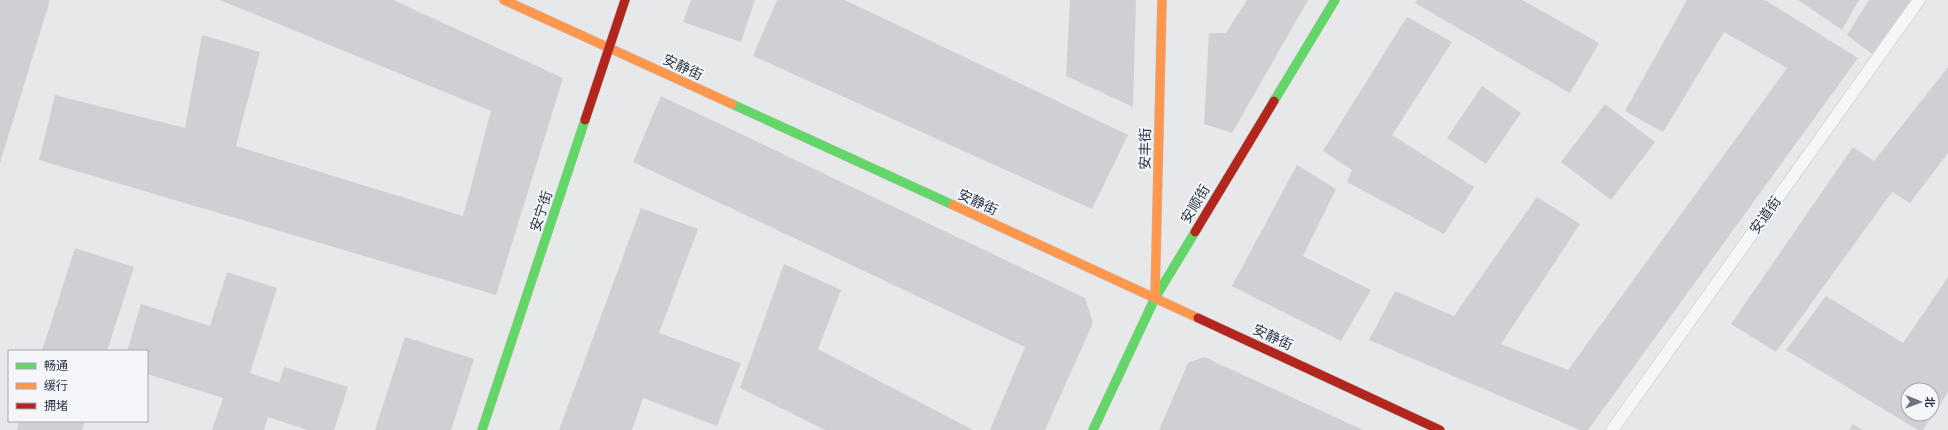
<svg xmlns="http://www.w3.org/2000/svg" width="1948" height="430" viewBox="0 0 1948 430" font-family="Jost,'Noto Sans SC',sans-serif">
<style>
.building{fill:#ced0d3;fill-rule:evenodd}
.lines{fill:none;stroke-linecap:round;stroke-linejoin:round}
.lane-casing{stroke:#c4c6c8;stroke-width:13}
.fast-casing{stroke:#c4c6c8;stroke-width:10}
.slow-casing{stroke:#c4c6c8;stroke-width:10}
.jam-casing{stroke:#c4c6c8;stroke-width:10}
.lane{stroke:#f5f6f7;stroke-width:12}
.fast{stroke:#63d668;stroke-width:9}
.slow{stroke:#ff974d;stroke-width:9}
.jam{stroke:#b3261e;stroke-width:9}
.labels{text-anchor:middle;stroke-width:4;stroke-linejoin:round;paint-order:stroke}
.street-label{font-size:14px;fill:#2b3445;stroke:#f4f6f9}
</style>
<rect width="100%" height="100%" fill="#e6e8ea"/>
<g class="building">
<polygon points="0,0 50,0 0,163"/>
<polygon points="220,0 393,0 563,78 496,295 39,160 55,95 185,128 202,35 260,52 236,146 463,216 491,111"/>
<polygon points="691,0 755,0 741,42 683,22"/>
<polygon points="777,0 845,0 1128,135 1092,209 753,56"/>
<polygon points="1070,0 1136,0 1133,107 1066,76"/>
<polygon points="1247,0 1308,0 1232,133 1204,124 1209,33 1226,33"/>
<polygon points="1417,0 1522,0 1599,43 1570,93 1415,3"/>
<polygon points="1687,0 1765,0 1858,58 1588,430 1580,430 1369,340 1395,291 1454,316 1537,197 1580,224 1501,344 1568,370 1787,68 1724,32 1663,132 1625,111"/>
<polygon points="1798,0 1859,0 1842,30"/>
<polygon points="1869,0 1911,0 1872,54 1847,35"/>
<polygon points="1407,17 1452,42 1392,135 1474,187 1444,234 1347,182 1352,170 1323,151"/>
<polygon points="1948,67 1948,153 1910,203 1892,192 1776,352 1731,324 1853,147 1874,161"/>
<polygon points="1482,86 1521,113 1486,164 1447,138"/>
<polygon points="661,96 1085,298 1093,323 1045,430 990,430 1025,347 633,162"/>
<polygon points="1605,104 1655,142 1611,200 1561,162"/>
<polygon points="1297,165 1336,189 1303,256 1371,290 1341,341 1232,286"/>
<polygon points="641,208 698,229 659,333 741,363 717,426 643,398 632,430 559,430"/>
<polygon points="75,248 134,267 107,351 42,351"/>
<polygon points="784,264 841,290 818,349 973,430 825,430 740,388"/>
<polygon points="227,272 277,288 250,373 279,383 284,367 348,387 334,430 308,430 268,417 264,430 212,430 223,398 147,374 147,351 127,351 141,304 210,326"/>
<path d="M1948 277V392L1923 430H1918L1786 350 1826 296 1903 343ZM1908 390H1932V414H1908Z"/>
<polygon points="405,337 474,359 451,430 375,430"/>
<polygon points="1204,357 1363,430 1159,430 1188,363"/>
<polygon points="19,421 85,421 82,430 17,430"/>
<polygon points="1853,424 1862,430 1849,430"/>
</g>
<g class="lines">
<g class="lane-casing">
<polyline id="lane" points="1612,430 1919,0"/>
</g>
<g class="fast-casing">
<g id="fast">
<polyline points="1274,101 1335,0"/>
<polyline points="732,104 953,205"/>
<polyline points="482,430 585,120"/>
<polyline points="1093,430 1155,298 1195,232"/>
</g>
</g>
<g class="slow-casing">
<g id="slow">
<polyline points="504,0 732,104"/>
<polyline points="953,205 1198,318"/>
<polyline points="1155,297 1162,0"/>
</g>
</g>
<g class="jam-casing">
<g id="jam">
<polyline points="585,120 625,0"/>
<polyline points="1195,232 1274,101"/>
<polyline points="1198,318 1440,430"/>
</g>
</g>
<use href="#lane" class="lane"/>
<use href="#fast" class="fast"/>
<use href="#slow" class="slow"/>
<use href="#jam" class="jam"/>
</g>
<g class="labels">
<g class="street-label">
<text transform="translate(683 67) rotate(25)" y="5">安静街</text>
<text transform="translate(1145 149) rotate(-89)" y="5">安丰街</text>
<text transform="translate(978 202) rotate(25)" y="5">安静街</text>
<text transform="translate(1195 204) rotate(-59)" y="5">安顺街</text>
<text transform="translate(541 211) rotate(-72)" y="5">安宁街</text>
<text transform="translate(1765 215) rotate(-54)" y="5">安道街</text>
<text transform="translate(1273 337) rotate(25)" y="5">安静街</text>
</g>
</g>
<rect x="8" y="350" width="140" height="72" fill="#f4f6f9" stroke="#a4a8b1"/>
<rect x="16" y="363" width="20" height="6" fill="#63d668" stroke="#a4a8b1"/>
<text x="44" y="370" font-size="12" fill="#2b3445">畅通</text>
<rect x="16" y="383" width="20" height="6" fill="#ff974d" stroke="#a4a8b1"/>
<text x="44" y="390" font-size="12" fill="#2b3445">缓行</text>
<rect x="16" y="403" width="20" height="6" fill="#b3261e" stroke="#a4a8b1"/>
<text x="44" y="410" font-size="12" fill="#2b3445">拥堵</text>
<g transform="translate(1920 402) rotate(91)"><circle r="19" fill="#f4f6f9" stroke="#a4a8b1"/>
<path d="M0-3L7 15L0 10L-7 15Z" fill="#6c737f"/>
<text y="-6" font-size="11" font-weight="bold" text-anchor="middle" fill="#2b3445">北</text>
</g>
</svg>
